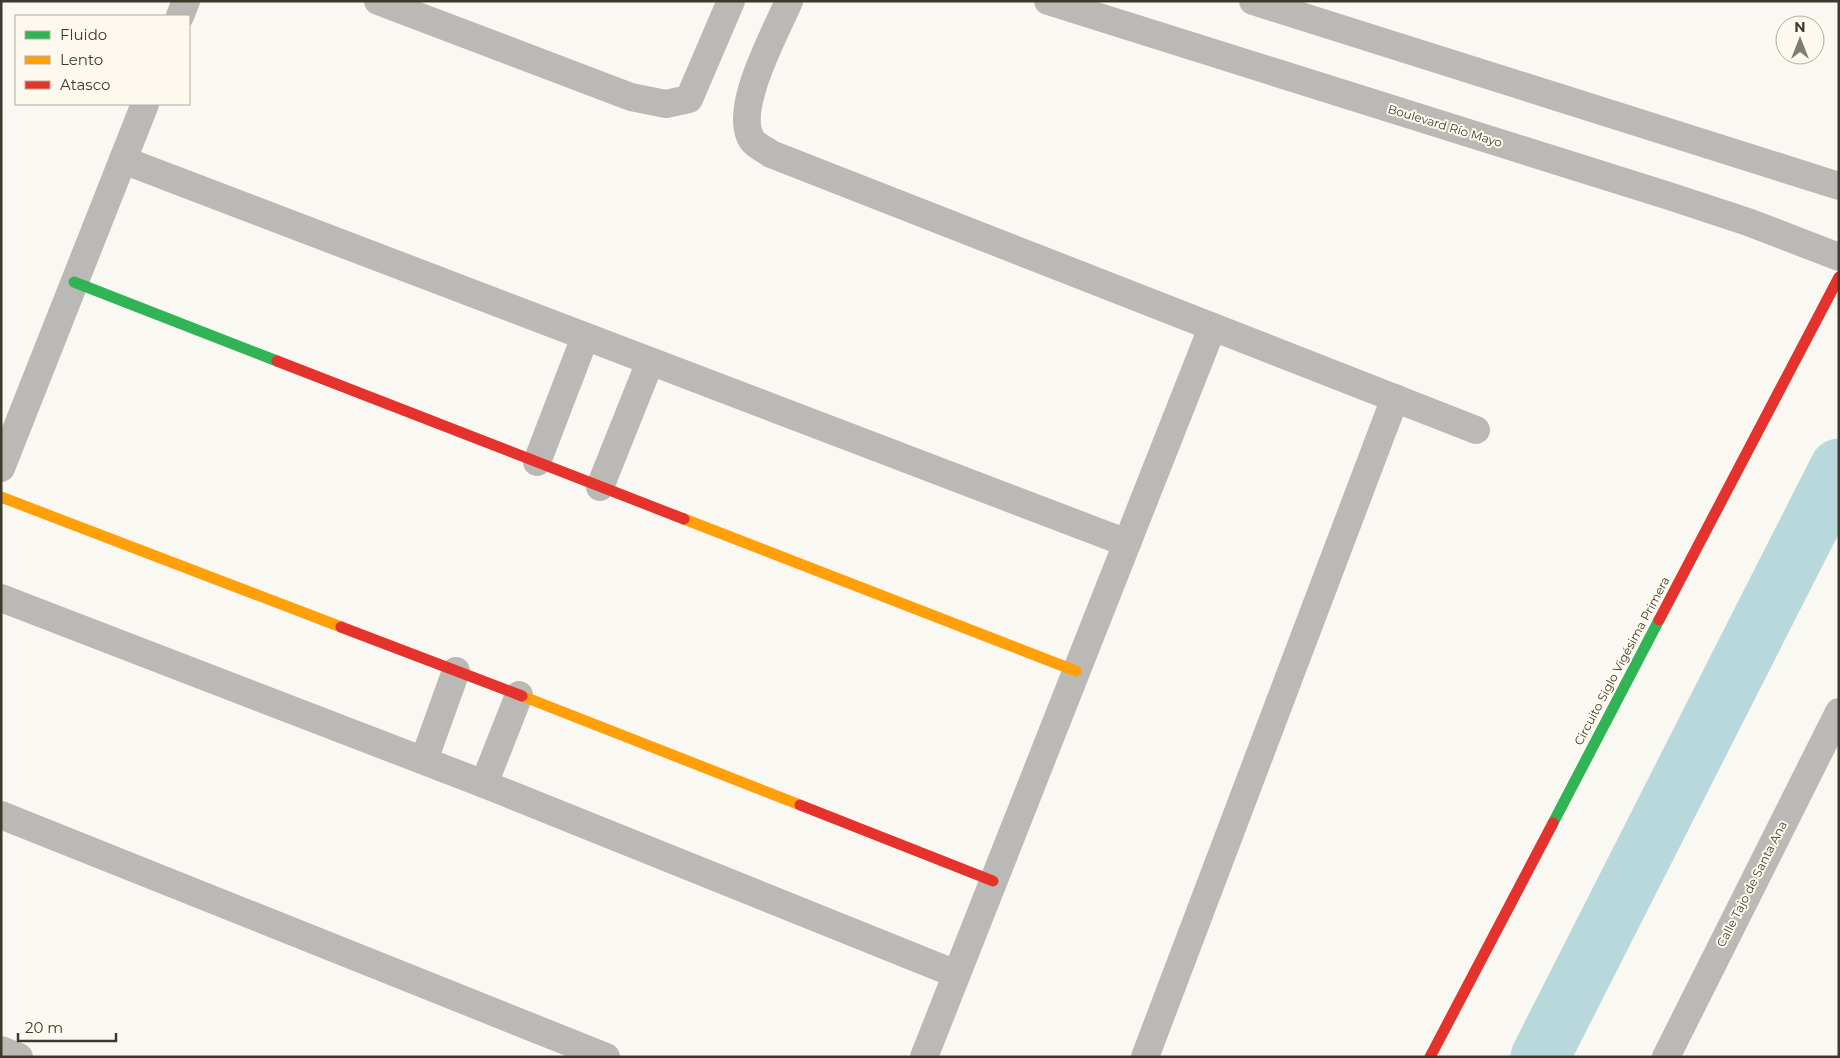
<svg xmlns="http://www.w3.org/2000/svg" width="1840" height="1058" viewBox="0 0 1840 1058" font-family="Montserrat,sans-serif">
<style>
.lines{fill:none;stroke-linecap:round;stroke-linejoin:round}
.river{stroke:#b9d8db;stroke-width:59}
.street{stroke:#bbb9b5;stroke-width:28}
.fast{stroke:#30b455;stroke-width:11}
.slow{stroke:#ff9f0a;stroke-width:11}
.jam{stroke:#e5322d;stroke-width:11}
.labels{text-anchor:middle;stroke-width:4;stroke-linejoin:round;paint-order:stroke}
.street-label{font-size:12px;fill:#3d392d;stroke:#fef9ee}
</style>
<rect width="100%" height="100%" fill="#faf8f2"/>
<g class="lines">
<polyline class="river" points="1540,1057 1839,468"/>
<g class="street">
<polyline points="378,1 631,97 666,104 689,99 731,1"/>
<path d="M789 1C776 32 732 110 752 140 756 146 766 150 771 154L1476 430"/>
<polyline points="1048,1 1669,196 1748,222 1839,257"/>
<polyline points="1253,1 1839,186"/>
<polyline points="180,16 186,1"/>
<polyline points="123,160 1127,543"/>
<polyline points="537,462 585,337"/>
<polyline points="1,468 145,104"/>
<polyline points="600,487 650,362"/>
<polyline points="1,598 484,784 956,974"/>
<polyline points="424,760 456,671"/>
<polyline points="484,784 519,695"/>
<polyline points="1,815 606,1057"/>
<polyline points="1,1050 19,1057"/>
<polyline points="924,1057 1212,328"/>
<polyline points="1145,1057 1395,398"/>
<polyline points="1666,1057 1839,712"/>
</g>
<g class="fast">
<polyline points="74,282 277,361"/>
<polyline points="1553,823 1659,620"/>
</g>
<g class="slow">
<polyline points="1,497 341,627"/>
<polyline points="684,519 1076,671"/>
<polyline points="522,696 800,805"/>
</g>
<g class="jam">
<polyline points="277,361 684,519"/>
<polyline points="1659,620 1839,277"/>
<polyline points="341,627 522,696"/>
<polyline points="800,805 993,881"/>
<polyline points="1430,1057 1553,823"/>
</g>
</g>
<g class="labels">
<g class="street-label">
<text transform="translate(1445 126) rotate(17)" y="4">Boulevard Río Mayo</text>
<text transform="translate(1622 661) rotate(-62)" y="4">Circuito Siglo Vigésima Primera</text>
<text transform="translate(1752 884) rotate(-63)" y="4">Calle Tajo de Santa Ana</text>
</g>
</g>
<rect width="1840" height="1058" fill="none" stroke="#3d392d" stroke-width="5"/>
<rect x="15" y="15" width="175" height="90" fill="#fef9ee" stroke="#b1aca1"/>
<rect x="25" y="31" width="25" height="8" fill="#30b455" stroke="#b1aca1"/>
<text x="60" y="40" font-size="15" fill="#3d392d">Fluido</text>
<rect x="25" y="56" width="25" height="8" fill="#ff9f0a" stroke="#b1aca1"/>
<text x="60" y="65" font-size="15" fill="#3d392d">Lento</text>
<rect x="25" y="81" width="25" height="8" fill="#e5322d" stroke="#b1aca1"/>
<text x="60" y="90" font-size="15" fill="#3d392d">Atasco</text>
<g transform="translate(1800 40)"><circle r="24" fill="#fef9ee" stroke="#b1aca1"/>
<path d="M0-4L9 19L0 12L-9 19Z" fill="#7f7c72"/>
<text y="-8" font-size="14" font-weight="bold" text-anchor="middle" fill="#3d392d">N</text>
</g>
<path d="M18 1033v8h98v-8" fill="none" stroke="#3d392d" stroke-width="2.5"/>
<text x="25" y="1033" font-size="15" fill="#3d392d" stroke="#fef9ee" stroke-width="4" paint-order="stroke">20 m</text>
</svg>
